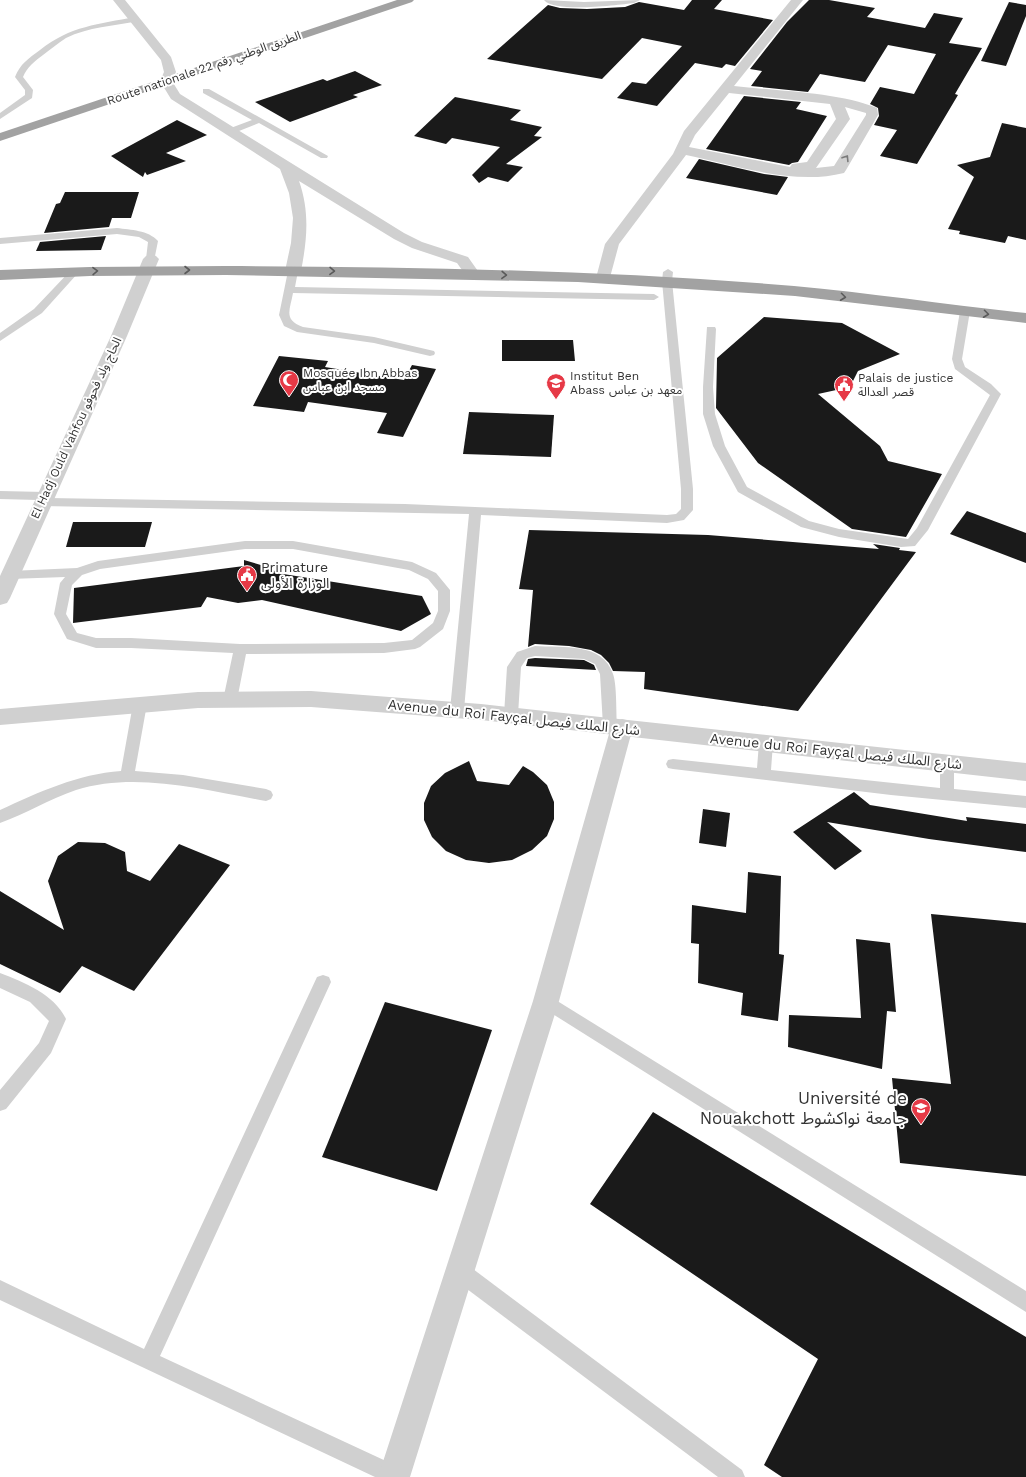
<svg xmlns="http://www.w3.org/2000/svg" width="1026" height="1477" viewBox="0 0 1026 1477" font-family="'Work Sans','Noto Sans Arabic',sans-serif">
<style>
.building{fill:#1a1a1a}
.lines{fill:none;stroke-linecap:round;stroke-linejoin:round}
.service{fill:#d0d0d0;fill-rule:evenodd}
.minor{fill:#d0d0d0;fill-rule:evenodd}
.tertiary{fill:#d0d0d0;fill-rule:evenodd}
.trunk{fill:#a2a2a2;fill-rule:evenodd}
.oneway{stroke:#7a7a7a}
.oneway2{stroke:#5a5a5a}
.labels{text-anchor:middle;stroke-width:4;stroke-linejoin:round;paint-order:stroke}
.far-street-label{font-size:12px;fill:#333;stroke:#fff}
.far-poi-label{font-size:12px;fill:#333;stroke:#fff;text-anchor:start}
.poi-label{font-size:14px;fill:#333;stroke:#fff;text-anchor:start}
.street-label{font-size:14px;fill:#333;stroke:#fff}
.near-poi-label{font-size:17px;fill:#333;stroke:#fff;text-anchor:end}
</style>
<rect width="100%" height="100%" fill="#fff"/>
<g class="building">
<polygon points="692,0 722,0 714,9 773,20 735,66 726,64 722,68 695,63 657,106 617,98 632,82 646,84 682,46 642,38 602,79 487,59 548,5 560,8 587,9 625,7 639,2 684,10"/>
<polygon points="809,0 829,0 875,8 867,17 925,28 934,13 963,18 949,43 982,48 955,94 958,95 917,164 880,156 897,130 874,125 879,116 878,108 870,104 880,87 914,94 936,54 888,45 865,82 820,74 808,92 751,86 762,71 750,69 787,22"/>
<polygon points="1009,2 1026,5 1026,16 1006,66 981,61"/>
<polygon points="355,71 382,85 353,95 358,97 290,122 255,102 323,79 327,81"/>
<polygon points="744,96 801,102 796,109 827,116 798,162 792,163 789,165 706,149"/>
<polygon points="455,97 521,110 510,120 542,127 534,136 542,137 506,164 523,167 508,182 488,177 479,183 472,175 500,147 452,138 446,144 414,136"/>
<polygon points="177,120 207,135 166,153 186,161 147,175 145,172 143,177 111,156"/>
<polygon points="1002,123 1026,128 1026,240 1008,236 1005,243 959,234 960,231 948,229 974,177 957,165 990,157"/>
<polygon points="699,159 764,174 788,177 777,195 686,178"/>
<polygon points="65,192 139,192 131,218 112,218 109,227 44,233 56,204 60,203"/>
<polygon points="106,236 101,250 36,251 40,242"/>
<polygon points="764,317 842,323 900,354 858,371 850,387 818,394 880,446 888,461 942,474 906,537 852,529 758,463 716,408 717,358"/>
<polygon points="502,340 573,340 575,361 502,361"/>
<polygon points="279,356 328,361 325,367 404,380 412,365 436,369 403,437 377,433 387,413 308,402 304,412 253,406"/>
<polygon points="469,412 554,415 551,457 463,454"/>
<polygon points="967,511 1026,533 1026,563 950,534"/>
<polygon points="73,522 152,522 145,547 66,547"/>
<polygon points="529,530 708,535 879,549 873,544 900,548 899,550 916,552 798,711 644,689 645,672 613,671 609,663 601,655 591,650 569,646 535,644 528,647 533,590 519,589"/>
<polygon points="244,560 271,568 277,573 422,596 431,614 401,631 262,600 238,603 207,597 201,607 73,623 74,588 244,566"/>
<polygon points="535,658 584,660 594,665 596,670 526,666 528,659"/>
<polygon points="469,761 477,781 509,785 523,766 533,772 547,785 554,802 554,819 547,836 532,850 512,860 489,863 466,860 446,851 432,837 424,820 424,803 431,786 445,773"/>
<polygon points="854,792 870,805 967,821 966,817 1026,824 1026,852 929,839 827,822 862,851 835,870 793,832"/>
<polygon points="703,809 730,813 726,847 699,843"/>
<polygon points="78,842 105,843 125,852 127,871 150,881 179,844 230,865 134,991 82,966 60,993 0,964 0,891 64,930 48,881 58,856"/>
<polygon points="748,872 781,876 779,954 784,955 778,1021 741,1015 743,993 698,983 699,944 691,943 692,905 746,913"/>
<polygon points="931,914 1026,923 1026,1176 900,1163 892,1078 951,1084"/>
<polygon points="856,939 890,943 896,1012 887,1011 882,1069 788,1047 789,1015 861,1018"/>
<polygon points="385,1002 492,1030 437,1191 322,1157"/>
<polygon points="653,1112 1026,1337 1026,1477 782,1477 764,1465 818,1359 590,1204"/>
</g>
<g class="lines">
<g class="service">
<path d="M135 17H138V21C114 26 88 27 66 38 58 43 51 49 43 55 35 61 27 67 23 77L33 90 32 98 0 119V113L25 95V90L15 77C20 64 29 58 40 50 70 26 99 24 135 17Z"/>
<polygon points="203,89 209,89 328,156 327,158 321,158 259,123 234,133 228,133 228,129 252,120 203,93"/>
<path d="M117 228C131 230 148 230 158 241L154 261 151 262 146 259 148 242 139 237 117 234 0 244V238Z"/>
<polygon points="75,268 78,269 80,271 78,273 42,313 0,341 0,333 34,309 72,269"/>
<path d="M293 268 298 271 295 287 654 294 659 297 654 300 293 293C290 310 283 320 303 327L374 337 434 351 435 353 434 355 430 356 374 343 297 332 284 326 279 315 288 271Z"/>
<polygon points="668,269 673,272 672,281 693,489 693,510 684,520 667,523 481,515 464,710 462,714 457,715 452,714 450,710 469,514 42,506 38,505 36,502 38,500 0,499 0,491 45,492 49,493 51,496 49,498 405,504 667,515 676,514 681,509 681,489 662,281 663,272"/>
<polygon points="965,308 970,311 962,359 965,367 991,384 1001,394 928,530 915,546 901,547 839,537 801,527 738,492 713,446 703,414 703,387 707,327 715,327 716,329 713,387 715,414 725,446 747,487 809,521 839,529 908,539 917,528 990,395 955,369 952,359 960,311"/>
<path d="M245 541H293L412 562 436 573 450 590V611L443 629 420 647 415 649 384 653 246 654 237 700 235 704 230 705 225 704 223 700 233 653 131 648H96L67 639 54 614 60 583 65 577 10 579 6 578 4 575 6 572 10 571 77 568 98 561ZM245 549H293L409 570 428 579 438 591V611L433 623 412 640 384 643 240 644 131 638H96L77 633 66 614 72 585 82 575 100 569Z"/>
<path d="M535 646C562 648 603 642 613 674 617 685 616 712 617 726L615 730 610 731 605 730 603 726 600 674 595 664 584 659 535 656 527 658 521 667 518 715 516 719 511 720 506 719 504 715 507 667 517 652Z"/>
<path d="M140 699 145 700 147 704 135 771 183 775 266 789 271 791 273 795 271 799 266 801C205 790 136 771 76 790 49 799 26 814 0 823V810C39 792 78 774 121 771L133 704 135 700Z"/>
<polygon points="766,738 771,739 773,743 771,770 940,788 940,763 942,759 947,758 952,759 954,763 954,789 1026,796 1026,808 891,795 673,769 668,768 666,764 668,760 673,759 757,768 759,743 761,739"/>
<path d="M0 973C24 982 55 995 66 1019L51 1053 6 1109 0 1111V1090L39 1043 49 1021 30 1002 0 988Z"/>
<polygon points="323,975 329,977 331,982 160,1356 401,1468 404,1477 375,1477 0,1300 0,1280 144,1349 317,977"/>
<polygon points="546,994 1026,1291 1026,1312 540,1006 538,1001 540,996"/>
<polygon points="458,1261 465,1263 742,1470 745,1477 718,1477 451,1277 449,1270 451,1263"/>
</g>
<g class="minor">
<path d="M113 0H125L171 57 176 72 172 81 180 94 404 233 422 242 468 257 480 274 477 277H467L457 263 412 248 394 239 299 181C310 212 307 240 301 271L298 274H288L285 271 291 243 293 218 289 193 280 169 171 99 160 81 164 72 161 60Z"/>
<path d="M544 0 584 2 640 0 634 3C618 5 554 13 544 0Z"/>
<path d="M791 0H803L734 86C776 91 839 92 877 108L878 115 846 170 844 173C793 186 736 165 686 155L619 244 609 281H599L596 278 605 244 673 154 684 131ZM729 93 830 104 836 119 807 162 792 164 790 167 689 147 695 135ZM845 107 866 113V115L834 166 816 168 850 119Z"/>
<polygon points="151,254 156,256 159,259 127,336 10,598 7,603 0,605 0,576 111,336 143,259 146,256"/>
<polygon points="622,719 630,721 633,727 559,1001 410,1477 378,1477 533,1001 611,727 614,721"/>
</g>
<polygon class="tertiary" points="311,691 481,704 1026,763 1026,781 481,720 311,707 198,708 0,725 0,709 198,692"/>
<g class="trunk">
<polygon points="397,0 414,0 412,2 0,141 0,133"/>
<path d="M226 266C415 267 605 270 794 286 871 293 949 305 1026 313V323L795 296 578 282 226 275 90 276 0 280V270L90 267Z"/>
</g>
</g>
<defs><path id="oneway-chevron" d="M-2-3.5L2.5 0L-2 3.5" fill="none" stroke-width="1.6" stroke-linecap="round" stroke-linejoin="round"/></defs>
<use class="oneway" href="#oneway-chevron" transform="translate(846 158) rotate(-58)"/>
<g class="oneway2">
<use href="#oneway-chevron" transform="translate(187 270)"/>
<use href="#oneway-chevron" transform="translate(95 271) rotate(-1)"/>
<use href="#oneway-chevron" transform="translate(332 271) rotate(1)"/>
<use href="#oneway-chevron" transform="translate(504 275) rotate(2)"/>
<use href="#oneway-chevron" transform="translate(843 297) rotate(7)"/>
<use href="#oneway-chevron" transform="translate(986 314) rotate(7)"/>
</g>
<defs>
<g id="mosque-pin" transform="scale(1)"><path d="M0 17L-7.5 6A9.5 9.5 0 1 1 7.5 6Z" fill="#e63946" stroke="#fff"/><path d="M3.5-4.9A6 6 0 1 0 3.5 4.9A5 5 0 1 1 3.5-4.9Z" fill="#fff"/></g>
<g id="university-pin" transform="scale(1)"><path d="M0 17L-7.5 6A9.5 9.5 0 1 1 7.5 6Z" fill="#e63946" stroke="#fff"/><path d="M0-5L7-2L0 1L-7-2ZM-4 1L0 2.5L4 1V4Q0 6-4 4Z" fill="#fff"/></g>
<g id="civic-pin" transform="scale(1)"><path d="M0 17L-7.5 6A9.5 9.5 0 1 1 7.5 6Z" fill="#e63946" stroke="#fff"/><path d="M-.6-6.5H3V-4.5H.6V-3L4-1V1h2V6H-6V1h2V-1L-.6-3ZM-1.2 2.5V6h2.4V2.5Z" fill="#fff"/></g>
</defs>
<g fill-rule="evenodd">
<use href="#mosque-pin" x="289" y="380"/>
<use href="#university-pin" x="556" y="383"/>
<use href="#civic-pin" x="844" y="385"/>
<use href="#civic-pin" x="247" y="575"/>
<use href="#university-pin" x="921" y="1108"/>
</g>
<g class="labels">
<g class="far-street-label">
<text transform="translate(204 68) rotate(-19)" y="4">Route nationale 22 الطريق الوطني رقم</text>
<text transform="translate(76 428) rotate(-65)" y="4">El Hadj Ould Vahfou الحاج ولد فحوفو</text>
</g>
<g class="far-poi-label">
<text x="303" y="377">Mosquée Ibn Abbas<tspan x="303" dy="14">مسجد ابن عباس</tspan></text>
<text x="570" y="380">Institut Ben<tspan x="570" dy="14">Abass معهد بن عباس</tspan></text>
<text x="858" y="382">Palais de justice<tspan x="858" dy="14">قصر العدالة</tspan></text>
</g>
<g class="poi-label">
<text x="261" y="572">Primature<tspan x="261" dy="16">الوزارة الأولى</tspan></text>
</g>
<g class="street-label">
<text transform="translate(514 717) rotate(6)" y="5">Avenue du Roi Fayçal شارع الملك فيصل</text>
<text transform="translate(836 751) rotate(6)" y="5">Avenue du Roi Fayçal شارع الملك فيصل</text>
</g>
<g class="near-poi-label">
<text x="907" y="1104">Université de<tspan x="907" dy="20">Nouakchott جامعة نواكشوط</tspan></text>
</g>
</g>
</svg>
